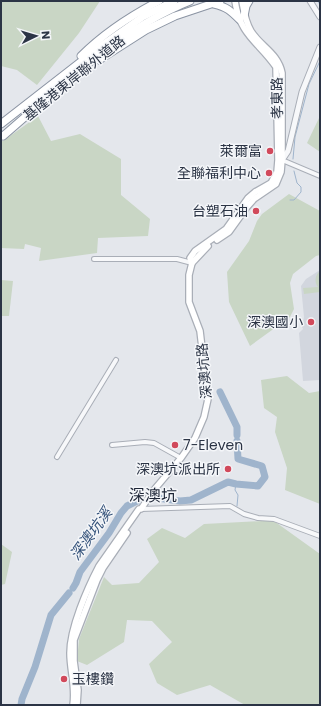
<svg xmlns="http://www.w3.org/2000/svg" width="321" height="706" viewBox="0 0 321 706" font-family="Poppins,'Noto Sans TC',sans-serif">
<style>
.built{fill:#d2d6de}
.green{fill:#c9d6c5}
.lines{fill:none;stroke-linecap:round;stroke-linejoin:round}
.stream{stroke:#9fb4cc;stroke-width:1}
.river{stroke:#9fb4cc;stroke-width:7}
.minor-casing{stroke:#a9aeb7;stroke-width:6}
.tertiary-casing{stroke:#a9aeb7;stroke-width:7}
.secondary-casing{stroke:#a9aeb7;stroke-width:8}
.trunk-casing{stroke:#8b94a3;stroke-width:9}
.minor{stroke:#f7f8fa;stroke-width:4}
.tertiary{stroke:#f7f8fa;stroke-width:5}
.secondary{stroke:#fff;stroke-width:5.5}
.trunk{stroke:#fff;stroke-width:7}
.poi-dot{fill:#d1495b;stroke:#f4f6f9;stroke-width:1.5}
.labels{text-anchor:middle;stroke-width:3;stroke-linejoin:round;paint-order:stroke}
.street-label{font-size:14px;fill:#2b3445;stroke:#f4f6f9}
.poi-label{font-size:14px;fill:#2b3445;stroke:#f4f6f9;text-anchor:end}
.water-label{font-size:15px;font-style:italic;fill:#34527a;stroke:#f4f6f9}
.quarter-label{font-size:16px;fill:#1d2536;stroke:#f4f6f9}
</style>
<rect width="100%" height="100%" fill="#e4e7ec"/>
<polygon class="built" points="320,270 320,380 303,381 299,333 303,329 302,327 304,317 301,286 306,279"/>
<g class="green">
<polygon points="1,1 100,1 79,33 37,85 17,70 1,66 2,40 1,34"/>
<polygon points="38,116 51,141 80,134 121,159 121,195 150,219 148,236 98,238 97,253 39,261 41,248 25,244 24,249 1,248 1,140 3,141"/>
<polygon points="320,116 320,152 307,143"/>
<polygon points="289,194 320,211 320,255 316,256 293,274 290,283 294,309 290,317 250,346 229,302 227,272 249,241 257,221 262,214"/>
<path d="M320 271V292L304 294 303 288 318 287C314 282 315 275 320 271Z"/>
<polygon points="1,280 13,281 9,316 1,316"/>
<polygon points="287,376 309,393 320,391 320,504 285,490 287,468 275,432 277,417 264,408 261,380"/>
<polygon points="262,521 274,521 320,554 320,705 245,705 210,685 177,695 157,683 149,664 172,642 152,621 127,620 124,642 87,665 77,661 79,639 104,577 112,585 139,583 159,562 147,539 162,528 185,538 204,524"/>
<polygon points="1,544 12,552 5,584 1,585"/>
</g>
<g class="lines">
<g class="stream">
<polyline points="318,1 320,5"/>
<polyline points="293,159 295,137 309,84 320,61"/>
<polyline points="290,200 294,200 301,192 301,187 297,183 294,171"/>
<polyline points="236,484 235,490 238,495 237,506"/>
</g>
<g class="river">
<polyline points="220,392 237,427 237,435"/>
<polyline points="73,588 76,583 80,572 109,533 121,513 127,506 137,501 157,498 180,501 191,500 228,482 236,484 258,486 265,477 262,466 238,459 237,441"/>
<polyline points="21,705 22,699 35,667 51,615 69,593"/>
</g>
<g class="minor-casing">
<g id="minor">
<polyline points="282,160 320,176"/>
<polyline points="94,259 177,259 192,263"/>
<polyline points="112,445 145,442 154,443 181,458"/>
<polyline points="57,457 116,360"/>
<polyline points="141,509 230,506 244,514 258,518 274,519 320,536"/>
</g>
</g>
<g class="tertiary-casing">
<g id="tertiary">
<polyline points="310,1 320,17"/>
<polyline points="282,160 288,151 302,92 320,47"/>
</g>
</g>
<g class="secondary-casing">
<g id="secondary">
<path d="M217 240 229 232 247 207 254 199 276 184 281 172 282 160V73C278 53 261 47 251 31 245 21 244 12 242 1"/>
<polyline points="192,263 208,246"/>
<path d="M73 705C76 687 70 671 70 653 70 628 87 589 99 566L139 509H141L153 491 181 458 195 438 204 417 208 399 200 331 189 302V275L192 263 190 258 195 251 226 229 248 198 255 192 271 183 277 172 278 160 276 67C259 42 240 36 235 1"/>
<polyline points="77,705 78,690 74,661 74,640 97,580 103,568 127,533"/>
</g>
</g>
<g class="trunk-casing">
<g id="trunk">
<path d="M214 4C227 7 231 11 240 20"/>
<polyline points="244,16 246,6 249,1"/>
<path d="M81 56C102 35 132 15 159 1"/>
<polyline points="99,60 146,30 175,16 220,1"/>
<polyline points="1,124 101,46 144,16 174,1"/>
<path d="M3 136C60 87 120 29 190 1"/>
</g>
</g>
<use href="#minor" class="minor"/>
<use href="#tertiary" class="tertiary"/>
<use href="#secondary" class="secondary"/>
<use href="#trunk" class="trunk"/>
</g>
<g class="poi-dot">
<circle cx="270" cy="151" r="4"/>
<circle cx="269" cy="173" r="4"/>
<circle cx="256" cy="211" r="4"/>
<circle cx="311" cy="322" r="4"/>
<circle cx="175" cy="445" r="4"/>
<circle cx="228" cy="469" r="4"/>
<circle cx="64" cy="679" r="4"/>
</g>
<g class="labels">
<g class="street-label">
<text transform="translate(74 78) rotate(-39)" y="5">基隆港東岸聯外道路</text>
<text transform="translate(277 98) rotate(-91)" y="5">孝東路</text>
<text transform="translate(204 371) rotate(-95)" y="5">深澳坑路</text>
</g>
<g class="poi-label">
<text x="262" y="156">萊爾富</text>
<text x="261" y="178">全聯福利中心</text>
<text x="248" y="216">台塑石油</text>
<text x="303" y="327">深澳國小</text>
<text x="183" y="450" text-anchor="start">7-Eleven</text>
<text x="220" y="474">深澳坑派出所</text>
<text x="72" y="684" text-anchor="start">玉樓鑽</text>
</g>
<g class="water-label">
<text transform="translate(91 534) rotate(-54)" y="5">深澳坑溪</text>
</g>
<g class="quarter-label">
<text x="153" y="501">深澳坑</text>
</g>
</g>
<rect width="321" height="706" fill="none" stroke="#2b3445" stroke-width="4"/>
<g transform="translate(36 36) rotate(85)" stroke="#f4f6f9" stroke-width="3" paint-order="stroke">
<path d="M0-3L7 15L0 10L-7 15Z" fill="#2b3445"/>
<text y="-6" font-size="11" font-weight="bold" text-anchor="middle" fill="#2b3445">N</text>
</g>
</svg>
